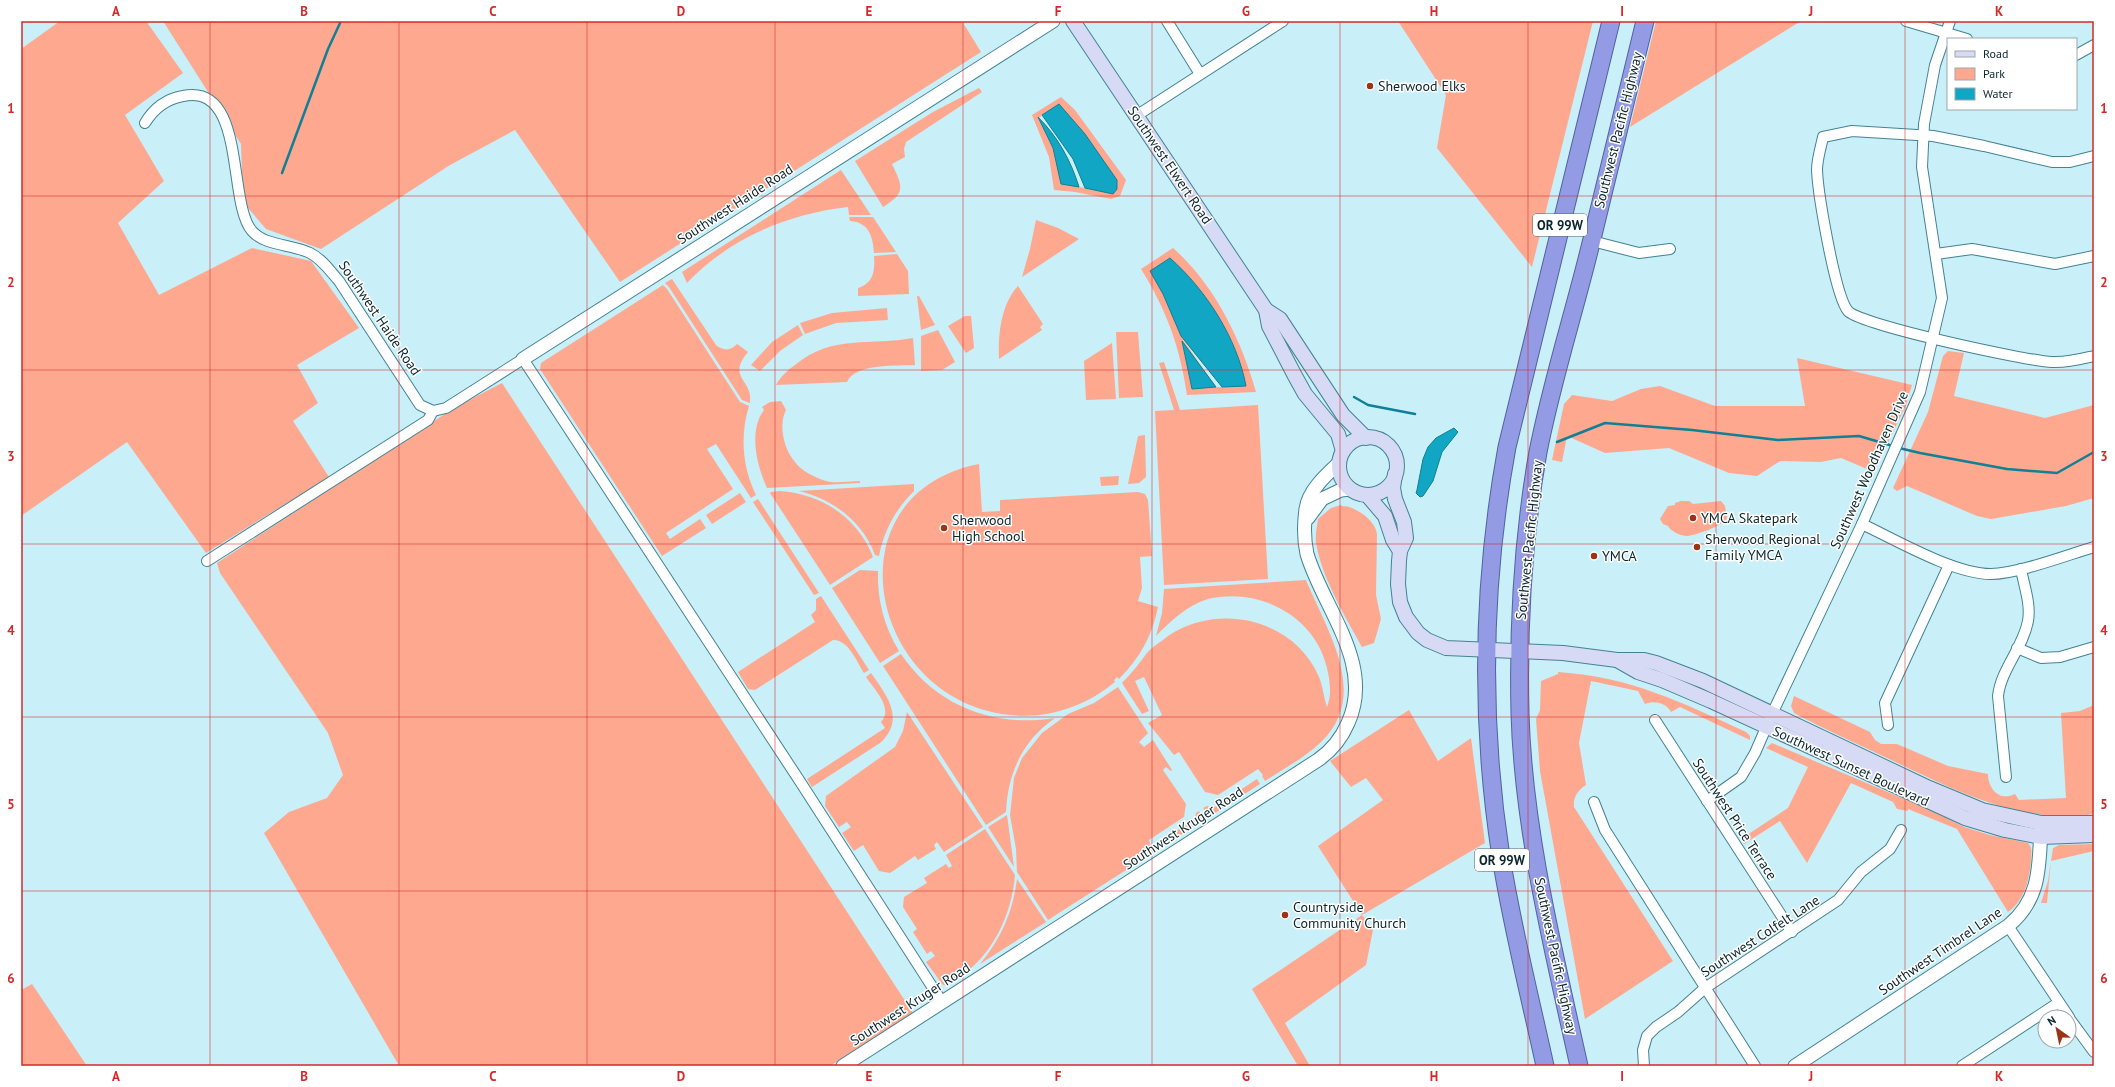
<svg xmlns="http://www.w3.org/2000/svg" width="2115" height="1087" viewBox="0 0 2115 1087" font-family="'PT Sans',sans-serif">
<style>
.green{fill:#fea890;fill-rule:evenodd}
.water{fill:#11a6c3;stroke:#0f8096}
.lines{fill:none;stroke-linecap:round;stroke-linejoin:round}
.stream{stroke:#0f8096;stroke-width:2.5}
.minor-casing{stroke:#438393;stroke-width:12}
.tertiary-casing{stroke:#438393;stroke-width:15}
.secondary-casing{stroke:#438393;stroke-width:16}
.trunk-casing{stroke:#5162a0;stroke-width:19}
.minor{stroke:#fff;stroke-width:10}
.tertiary{stroke:#fff;stroke-width:13}
.secondary{stroke:#d6daf5;stroke-width:14}
.trunk{stroke:#929be4;stroke-width:17}
.grid{fill:none;stroke:#d62828;stroke-width:1;stroke-opacity:0.55}
.poi-dot{fill:#9b3415;stroke:#fff;stroke-width:1.5}
.labels{text-anchor:middle;stroke-width:3;stroke-linejoin:round;paint-order:stroke}
.shield{fill:#fff;stroke:#54676b;stroke-width:1}
.shield-label{font-size:13px;font-weight:bold;fill:#0a262c}
.poi-label{font-size:14px;fill:#0a262c;stroke:#fff;text-anchor:start}
.street-label{font-size:14px;fill:#0a262c;stroke:#fff}
.neatline{fill:none;stroke:#d62828;stroke-width:1.5}
.grid-label{font-size:13px;text-anchor:middle;font-weight:bold;fill:#d62828}
</style>
<rect width="100%" height="100%" fill="#c9eff9"/>
<g class="green">
<polygon points="60,21 146,21 183,73 125,115 164,181 118,223 159,295 252,248 311,261 359,328 297,365 318,403 293,421 329,477 206,553 127,442 21,516 21,49"/>
<polygon points="163,21 962,21 981,52 620,282 515,130 450,165 321,249 266,229 243,202 241,144"/>
<polygon points="1398,21 1593,21 1532,267 1437,148 1446,95"/>
<polygon points="1656,21 1801,21 1630,127"/>
<path d="M979 88 982 92 906 142 904 149 905 157 892 164C903 187 906 193 883 207L855 161 933 112Z"/>
<path d="M1061 97 1075 110 1126 180 1120 196 1111 199 1075 192 1054 190 1049 157 1032 115ZM1042 115C1060 134 1079 163 1085 188L1079 187C1071 161 1058 137 1039 118Z"/>
<path d="M841 170 871 215H849L848 207C787 214 730 238 687 283L682 272Z"/>
<path d="M849 217H873L896 252 874 253C873 237 869 222 850 221Z"/>
<polygon points="1036,220 1058,228 1079,239 1022,277 1030,249"/>
<path d="M1173 248C1214 284 1241 339 1256 392L1187 395C1180 347 1167 311 1141 269ZM1181 337 1222 387H1216Z"/>
<path d="M897 254 908 271 909 294 858 296V288C874 283 875 270 874 256Z"/>
<path d="M672 279 716 345C723 351 731 351 737 344L748 352C726 378 754 380 750 403L742 400 669 287 665 283Z"/>
<path d="M663 285 667 289 740 402 749 406C740 436 742 466 756 495L751 498 716 444 707 449 733 489 666 533 670 539 700 519 706 528 662 556 540 369 541 363Z"/>
<path d="M1018 286 1043 324 1040 327 1042 330 999 359C998 335 1001 304 1018 286Z"/>
<polygon points="917,296 919,296 935,325 921,330"/>
<polygon points="887,308 888,320 836,323 805,334 800,323 832,313"/>
<polygon points="965,316 971,316 974,348 966,353 948,326"/>
<polygon points="798,325 803,335 780,351 760,371 751,365 772,342"/>
<polygon points="938,330 955,362 942,370 921,371 921,336"/>
<polygon points="1116,332 1138,332 1143,397 1119,398"/>
<path d="M913 338 915 365C898 366 855 363 847 382L776 385C780 377 788 370 795 365 832 334 871 346 913 338Z"/>
<polygon points="1112,343 1116,399 1086,400 1084,361"/>
<polygon points="1948,351 1964,353 1954,396 2045,418 2094,405 2094,498 2066,506 1991,519 1977,516 1907,486 1897,491 1893,488 1928,412 1943,356"/>
<polygon points="1797,358 1912,385 1906,405 1874,472 1841,458 1821,462 1780,461 1757,476 1729,473 1669,448 1605,453 1567,436 1562,462 1552,460 1564,404 1572,395 1612,401 1641,389 1660,386 1715,406 1805,406"/>
<polygon points="1164,362 1180,410 1258,405 1268,579 1164,585 1155,411 1174,410 1159,363"/>
<polygon points="502,383 913,1013 830,1066 397,1066 398,1064 264,833 289,812 327,798 343,775 328,733 220,573 217,563 454,408"/>
<path d="M781 401 786 410C778 425 784 450 795 462 801 471 816 478 826 481 836 484 849 481 860 481V483L767 488C757 466 748 431 764 410L762 407 770 402Z"/>
<polygon points="1145,435 1146,477 1139,483 1128,484 1138,436"/>
<path d="M979 464 982 512 1000 511V500L1138 492 1145 494 1148 500 1152 556 1140 557 1142 588 1138 601 1158 607C1152 636 1140 658 1119 679L1117 677 1114 680 1115 682C1086 706 1049 719 1011 715 868 701 827 494 979 464Z"/>
<polygon points="1119,476 1118,485 1101,486 1100,477"/>
<path d="M914 484V491C896 509 884 530 879 556L875 555C863 522 833 499 799 491Z"/>
<path d="M780 491C822 494 858 518 873 557L830 585 770 493 771 492Z"/>
<polygon points="740,493 746,502 712,524 706,515"/>
<polygon points="758,499 819,593 814,595 753,502"/>
<path d="M1681 501H1689L1693 504 1721 501 1725 506 1727 518C1723 526 1696 535 1687 536 1681 536 1670 531 1668 526L1663 524 1660 519 1668 506 1675 505V503Z"/>
<path d="M1341 505C1345 508 1345 505 1349 507 1361 511 1375 521 1377 534L1376 595 1381 619 1374 643 1362 647C1345 616 1322 578 1316 543 1315 535 1317 527 1318 519L1331 508Z"/>
<path d="M860 570 878 571C877 599 884 627 899 651L880 663 832 588Z"/>
<path d="M1306 580C1327 631 1371 696 1320 743 1304 758 1283 769 1265 781L1262 776 1263 775 1258 769 1218 795 1205 792 1179 752 1174 755 1148 723 1162 715 1144 677 1135 681 1149 711 1142 714 1122 683C1131 674 1139 664 1147 653 1152 647 1162 641 1168 636 1219 602 1294 619 1319 677 1323 687 1324 698 1327 707 1332 694 1330 682 1327 668 1315 616 1259 587 1208 599 1187 605 1171 621 1156 636L1162 613 1164 589Z"/>
<path d="M821 596 869 670 864 673C857 662 848 639 833 640L755 690 748 689 738 672 815 622 811 615 816 610V599Z"/>
<path d="M901 654C936 706 994 728 1055 718 1022 741 1008 773 1006 812L986 825 883 666Z"/>
<path d="M1558 672C1631 677 1681 702 1746 732L1750 736V740L1680 707 1671 712C1666 703 1655 700 1645 704L1638 691 1591 681 1579 743 1586 785C1578 790 1573 797 1574 807L1673 961 1585 1019 1540 771 1536 719 1540 710 1541 681 1558 674Z"/>
<path d="M871 673C887 696 906 719 880 743L812 787 807 779 885 728 881 722C894 708 874 689 866 677Z"/>
<polygon points="1118,687 1148,733 1139,742 1144,747 1153,740 1172,770 1171,771 1166,767 1163,770 1186,804 1184,817 1149,840 1151,847 1195,819 1196,813 1199,811 1204,820 1048,920 1017,872 1016,849 1010,815 1014,778 1022,758 1042,733 1068,714 1094,703"/>
<path d="M1794 696 1870 732 1875 740 1881 744H1897L1948 766 1988 774C1988 789 2000 802 2015 794L2019 800 2066 798 2061 713 2080 711 2094 705V814C2020 826 1951 788 1887 758 1856 743 1824 729 1794 713L1791 706Z"/>
<polygon points="1409,710 1438,761 1471,738 1485,843 1362,915 1373,930 1366,965 1285,1023 1310,1066 1298,1066 1252,989 1362,915 1318,846 1383,800 1366,778 1351,787 1330,761"/>
<polygon points="907,712 983,827 944,852 937,842 934,845 936,849 918,860 915,856 890,873 879,871 863,845 854,851 842,833 851,827 847,822 839,827 825,806 826,796 895,747 903,731"/>
<path d="M1772 743 1935 812 1964 827 1990 835 2028 843C2033 848 2031 854 2031 861 2029 880 2025 900 2008 912L1957 829 1908 809V811L1897 809 1893 802 1851 783 1807 863 1780 821 1744 844 1741 839 1788 808 1808 767 1766 748Z"/>
<polygon points="1257,779 1260,784 1209,817 1203,808 1207,806 1213,808"/>
<polygon points="1007,815 1014,867 988,827"/>
<path d="M985 829 1015 875C1012 913 993 956 959 977 954 981 949 985 943 985L926 962 935 956 931 951 927 954 913 932 917 929 903 907 904 897 927 883 924 878 946 864 949 868 952 866 946 855Z"/>
<polygon points="2094,844 2094,851 2051,861 2047,903 2041,903 2048,881 2053,848 2059,845"/>
<path d="M1017 879 1046 922 980 964C1001 939 1013 912 1017 879Z"/>
<polygon points="32,984 87,1066 21,1066 21,990"/>
</g>
<g class="water">
<polygon points="1059,104 1085,134 1117,180 1117,189 1113,194 1085,188 1073,159 1042,115"/>
<path d="M1038 117C1058 137 1071 161 1079 187L1061 184 1053 148Z"/>
<path d="M1170 258C1206 290 1237 338 1246 386L1222 387 1181 336 1163 294 1150 271Z"/>
<polygon points="1182,341 1216,387 1192,389"/>
<polygon points="1454,428 1458,432 1442,452 1433,481 1423,496 1420,497 1416,493 1417,490 1423,459 1428,447 1436,438"/>
</g>
<g class="lines">
<g class="stream">
<polyline points="282,173 328,49 341,21"/>
<polyline points="1354,397 1368,405 1415,414"/>
<polyline points="1557,442 1605,423 1692,430 1778,440 1859,436 1893,446"/>
<polyline points="1899,448 1920,453 2007,469 2057,473 2094,452"/>
</g>
<g class="minor-casing">
<g id="minor">
<polyline points="1167,21 1200,74"/>
<polyline points="1906,21 1967,39"/>
<polyline points="2076,55 2094,45"/>
<polyline points="1136,116 1283,21"/>
<path d="M145 123C154 108 166 99 183 96 247 83 227 203 252 231 265 246 292 244 310 253 322 259 330 271 339 281L420 405 433 411 446 408 523 359 801 783 942 1002"/>
<path d="M2094 156 2070 162H2052L1984 146 1933 136 1852 131 1823 137C1821 147 1817 159 1817 170 1818 193 1835 296 1848 311 1860 325 2027 361 2052 362 2066 363 2081 359 2094 356"/>
<polyline points="1592,241 1639,253 1670,249"/>
<polyline points="1936,254 1972,249 2055,264 2094,256"/>
<path d="M1862 524C1896 540 1954 574 1991 574 2017 574 2067 555 2094 547"/>
<polyline points="207,561 428,420 433,411"/>
<polyline points="2017,648 2041,658 2060,657 2094,647"/>
<polyline points="1655,720 1792,932"/>
<polyline points="1888,725 1885,703 1949,565"/>
<path d="M2006 777 1998 696C2001 669 2023 648 2028 621 2031 604 2024 586 2021 569"/>
<polyline points="1707,801 1741,777 1755,753 1772,714 1862,524 1920,392 1942,298 1922,167 1924,124 1935,65 1950,21"/>
<polyline points="1594,802 1605,830 1755,1066"/>
<polyline points="2008,926 2069,1017"/>
<polyline points="2069,1018 2094,1052"/>
<polyline points="1644,1066 1643,1050 1647,1036 1656,1027 1678,1012 1705,988 1838,900 1861,872 1890,849 1901,830"/>
<polyline points="1962,1066 2058,1003"/>
</g>
</g>
<g class="tertiary-casing">
<g id="tertiary">
<polyline points="523,359 1053,21"/>
<polyline points="1308,518 1322,499 1341,490 1350,489"/>
<path d="M843 1066 1318 760C1331 751 1342 737 1348 723 1375 664 1323 608 1307 554 1304 540 1304 523 1306 509 1308 491 1327 474 1339 463"/>
<path d="M1795 1066 2008 926C2041 899 2039 866 2041 827"/>
</g>
</g>
<g class="secondary-casing">
<g id="secondary">
<polyline points="1073,21 1266,310 1269,326 1295,376 1305,394 1338,434 1343,451"/>
<polyline points="1266,310 1280,319 1343,415 1366,438"/>
<circle cx="1368" cy="466" r="29"/>
<polyline points="1395,474 1393,488 1395,499 1404,522 1406,538 1400,551 1399,561 1398,584 1400,602 1406,617 1418,633 1427,640 1446,648 1563,653 1617,660 1644,660 1656,663 1703,681 1929,788 1982,810 2041,823 2094,823"/>
<polyline points="1367,495 1385,516 1393,540 1400,551"/>
<polyline points="1617,660 1638,672 1662,680 1711,701 1965,818 2005,830 2041,837 2094,835"/>
</g>
</g>
<g class="trunk-casing">
<g id="trunk">
<path d="M1545 1066C1530 997 1512 927 1501 857 1480 721 1482 583 1507 447L1611 21"/>
<path d="M1579 1066C1554 953 1523 829 1520 713 1518 626 1523 537 1538 452 1552 380 1575 310 1592 239 1610 167 1627 94 1645 21"/>
</g>
</g>
<use href="#minor" class="minor"/>
<use href="#tertiary" class="tertiary"/>
<use href="#secondary" class="secondary"/>
<use href="#trunk" class="trunk"/>
</g>
<path class="grid" d="M210 21V1066M399 21V1066M587 21V1066M775 21V1066M963 21V1066M1152 21V1066M1340 21V1066M1528 21V1066M1716 21V1066M1905 21V1066M21 196H2094M21 370H2094M21 544H2094M21 717H2094M21 891H2094"/>
<g class="poi-dot">
<circle cx="1370" cy="86" r="4"/>
<circle cx="1693" cy="518" r="4"/>
<circle cx="944" cy="528" r="4"/>
<circle cx="1697" cy="547" r="4"/>
<circle cx="1594" cy="556" r="4"/>
<circle cx="1285" cy="915" r="4"/>
</g>
<g class="labels">
<g class="shield">
<rect x="1533" y="214" width="54" height="22" rx="3"/>
<rect x="1475" y="849" width="54" height="22" rx="3"/>
</g>
<g class="shield-label">
<text x="1560" y="230">OR 99W</text>
<text x="1502" y="865">OR 99W</text>
</g>
<g class="poi-label">
<text x="1378" y="91">Sherwood Elks</text>
<text x="1701" y="523">YMCA Skatepark</text>
<text x="952" y="525">Sherwood<tspan x="952" dy="16">High School</tspan></text>
<text x="1705" y="544">Sherwood Regional<tspan x="1705" dy="16">Family YMCA</tspan></text>
<text x="1602" y="561">YMCA</text>
<text x="1293" y="912">Countryside<tspan x="1293" dy="16">Community Church</tspan></text>
</g>
<g class="street-label">
<text transform="translate(1618 130) rotate(-76)" y="5">Southwest Pacific Highway</text>
<text transform="translate(1170 165) rotate(56)" y="5">Southwest Elwert Road</text>
<text transform="translate(735 204) rotate(-33)" y="5">Southwest Haide Road</text>
<text transform="translate(380 318) rotate(56)" y="5">Southwest Haide Road</text>
<text transform="translate(1869 470) rotate(-66)" y="5">Southwest Woodhaven Drive</text>
<text transform="translate(1529 540) rotate(-84)" y="5">Southwest Pacific Highway</text>
<text transform="translate(1851 766) rotate(25)" y="5">Southwest Sunset Boulevard</text>
<text transform="translate(1735 819) rotate(57)" y="5">Southwest Price Terrace</text>
<text transform="translate(1183 828) rotate(-33)" y="5">Southwest Kruger Road</text>
<text transform="translate(1760 936) rotate(-33)" y="5">Southwest Colfelt Lane</text>
<text transform="translate(1940 951) rotate(-34)" y="5">Southwest Timbrel Lane</text>
<text transform="translate(1556 956) rotate(78)" y="5">Southwest Pacific Highway</text>
<text transform="translate(910 1004) rotate(-33)" y="5">Southwest Kruger Road</text>
</g>
</g>
<rect width="2115" height="1087" fill="none" stroke="#ffffff" stroke-width="44"/>
<rect x="1947" y="38" width="130" height="72" fill="#ffffff" stroke="#9da8ab"/>
<rect x="1955" y="51" width="20" height="6" fill="#d6daf5" stroke="#9da8ab"/>
<text x="1983" y="58" font-size="12" fill="#0a262c">Road</text>
<rect x="1955" y="68" width="20" height="12" fill="#fea890" stroke="#9da8ab"/>
<text x="1983" y="78" font-size="12" fill="#0a262c">Park</text>
<rect x="1955" y="88" width="20" height="12" fill="#11a6c3" stroke="#9da8ab"/>
<text x="1983" y="98" font-size="12" fill="#0a262c">Water</text>
<g transform="translate(2057 1029) rotate(327)"><circle r="19" fill="#ffffff" stroke="#9da8ab"/>
<path d="M0-3L7 15L0 10L-7 15Z" fill="#9b3415"/>
<text y="-6" font-size="11" font-weight="bold" text-anchor="middle" fill="#0a262c">N</text>
</g>
<rect x="22" y="22" width="2071" height="1043" class="neatline"/>
<g class="grid-label">
<text x="116" y="16">A</text>
<text x="304" y="16">B</text>
<text x="493" y="16">C</text>
<text x="681" y="16">D</text>
<text x="869" y="16">E</text>
<text x="1058" y="16">F</text>
<text x="1246" y="16">G</text>
<text x="1434" y="16">H</text>
<text x="1622" y="16">I</text>
<text x="1811" y="16">J</text>
<text x="1999" y="16">K</text>
<text x="11" y="113">1</text>
<text x="2104" y="113">1</text>
<text x="11" y="287">2</text>
<text x="2104" y="287">2</text>
<text x="11" y="461">3</text>
<text x="2104" y="461">3</text>
<text x="11" y="635">4</text>
<text x="2104" y="635">4</text>
<text x="11" y="809">5</text>
<text x="2104" y="809">5</text>
<text x="11" y="983">6</text>
<text x="2104" y="983">6</text>
<text x="116" y="1081">A</text>
<text x="304" y="1081">B</text>
<text x="493" y="1081">C</text>
<text x="681" y="1081">D</text>
<text x="869" y="1081">E</text>
<text x="1058" y="1081">F</text>
<text x="1246" y="1081">G</text>
<text x="1434" y="1081">H</text>
<text x="1622" y="1081">I</text>
<text x="1811" y="1081">J</text>
<text x="1999" y="1081">K</text>
</g>
</svg>
